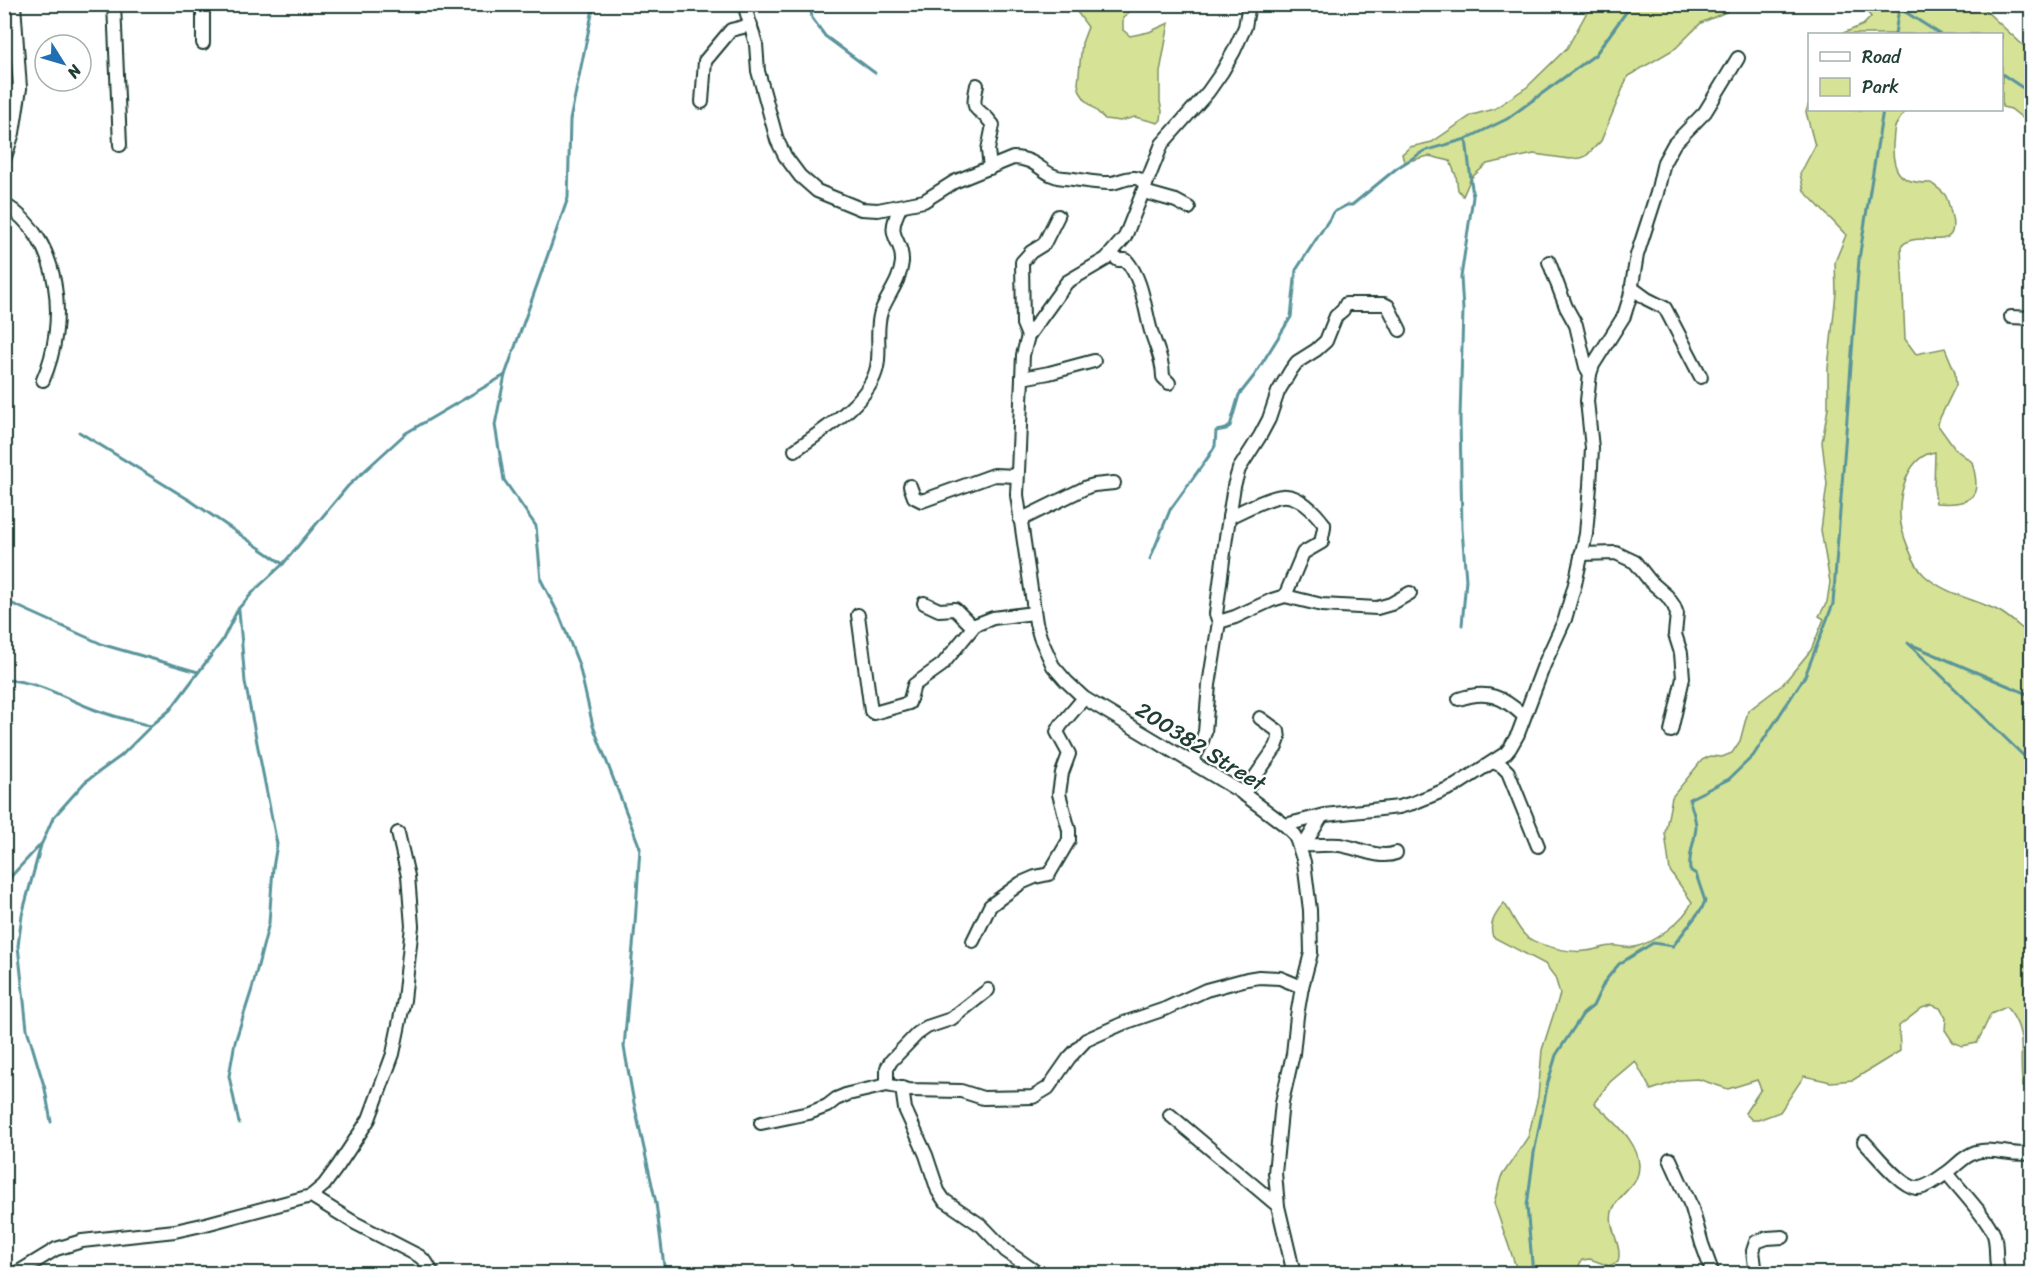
<svg xmlns="http://www.w3.org/2000/svg" width="2036" height="1278" viewBox="0 0 2036 1278" font-family="Sriracha,sans-serif">
<style>
.green{fill:#d6e295;stroke:#7a9064;stroke-width:1.5}
.lines{fill:none;stroke-linecap:round;stroke-linejoin:round}
.stream{stroke:#59949b;stroke-width:3}
.street-casing{stroke:#1f3d34;stroke-width:16}
.street{stroke:#fff;stroke-width:12}
.labels{text-anchor:middle;stroke-width:4.5;stroke-linejoin:round;paint-order:stroke}
.street-label{font-size:22px;fill:#1f3d34;stroke:#fff}
</style>
<rect width="100%" height="100%" fill="#fff"/>
<filter id="ink" filterUnits="userSpaceOnUse"><feTurbulence type="fractalNoise" baseFrequency=".0167" numOctaves="2"/><feDisplacementMap in="SourceGraphic" scale="12" xChannelSelector="R" yChannelSelector="G"/><feConvolveMatrix kernelMatrix="1 2 1 2 8 2 1 2 1" color-interpolation-filters="sRGB"/></filter>
<g filter="url(#ink)">
<g class="green">
<polygon points="1072,5 1136,5 1123,18 1123,30 1130,36 1149,32 1169,23 1160,72 1160,102 1162,111 1161,120 1158,123 1135,117 1120,121 1105,119 1086,101 1080,92 1078,84 1082,43 1088,27"/>
<polygon points="1597,5 1734,5 1728,11 1701,23 1676,48 1628,76 1601,141 1586,156 1581,158 1570,159 1534,154 1487,164 1471,178 1463,196 1458,190 1456,176 1450,161 1429,156 1404,162 1402,154 1410,147 1432,142 1472,115 1494,109 1527,87 1567,48 1587,12"/>
<polygon points="1862,5 1983,5 1987,12 2026,48 2031,58 2031,125 2011,109 2002,107 2002,34 1841,34 1863,25 1871,17"/>
<path d="M1809 103 1810 110H1907C1903 114 1899 120 1896 125 1893 130 1894 138 1893 144 1892 173 1901 184 1931 183 1947 195 1946 193 1951 213 1963 259 1916 226 1901 247L1905 339 1916 354 1945 348 1955 372 1956 385 1937 424 1955 449 1972 462C1974 470 1978 482 1975 491 1971 505 1948 504 1936 503L1934 487 1935 452C1908 456 1899 492 1900 515 1900 531 1913 564 1924 575 1945 594 1974 599 1999 611 2010 617 2021 628 2031 636V1087H2023C2017 1055 2030 1033 2006 1007L1991 1014 1977 1043 1962 1046 1953 1042 1945 1030 1946 1018 1940 1008 1932 1005 1922 1008 1899 1026 1900 1051 1853 1080 1831 1082 1804 1076 1780 1112 1758 1120H1752L1745 1113 1761 1089 1757 1080 1728 1089 1698 1079 1680 1080 1651 1090 1635 1061 1610 1082 1594 1103C1612 1119 1650 1150 1636 1179 1630 1190 1615 1199 1612 1212 1608 1229 1623 1245 1618 1262L1609 1266 1590 1259 1582 1260 1575 1273H1518L1494 1203 1501 1177 1528 1137 1538 1097 1542 1050 1560 994 1555 977 1545 964 1493 937C1488 923 1496 914 1504 903 1512 913 1517 929 1527 937 1540 946 1569 953 1585 951 1594 951 1603 946 1612 946 1619 945 1628 949 1635 947 1653 943 1685 920 1692 902L1670 871 1665 833 1672 797 1702 760 1710 756 1722 757 1732 753 1740 741 1748 711 1782 685 1788 678 1811 650 1824 619 1819 616 1827 602 1830 582 1821 530 1827 484 1822 442 1828 408V368L1836 293 1835 262 1846 235 1804 191 1800 174 1815 146 1806 112Z"/>
</g>
<g class="lines">
<g class="stream">
<polyline points="594,4 570,120 568,198 505,375 495,425 504,480 536,526 541,580 560,617 579,665 593,726 640,848 635,924 624,1047 634,1103 656,1203 665,1274"/>
<polyline points="810,4 812,18 825,36 875,73"/>
<polyline points="1899,8 1940,34"/>
<polyline points="1895,34 1899,8 1898,4"/>
<polyline points="2002,74 2032,94"/>
<polyline points="79,432 191,501 283,564"/>
<polyline points="1150,559 1170,510 1209,456 1215,446 1216,431 1226,429 1230,426 1239,395 1254,376 1291,317 1296,270 1334,212 1347,205 1352,205 1397,168 1424,151 1466,139 1507,119 1595,55 1632,4"/>
<polyline points="4,600 104,645 198,672"/>
<polyline points="239,610 245,682 277,844 273,868 269,923 252,989 235,1042 229,1076 239,1123"/>
<polyline points="1462,625 1466,580 1462,529 1460,418 1463,310 1461,277 1473,197 1466,139"/>
<polyline points="1908,643 2032,764"/>
<polyline points="1912,645 2032,696"/>
<path d="M4 680C36 680 64 698 93 709 111 716 132 721 151 726"/>
<polyline points="41,845 22,915 18,946 27,1029 45,1089 51,1122"/>
<polyline points="4,884 42,843 53,818 85,782 121,756 151,726 170,710 222,641 238,609 256,589 283,564 348,486 406,433 505,375"/>
<path d="M1533 1274 1527 1206 1534 1153 1548 1082 1556 1055 1583 1014 1593 1006 1605 981 1619 964 1653 943 1673 946 1702 908 1705 901 1696 874 1690 870C1688 854 1695 842 1696 827 1696 818 1692 808 1689 799L1729 779 1753 756 1805 676 1833 604 1859 259 1883 110"/>
</g>
<g class="street-casing">
<g id="street">
<polyline points="114,4 120,145"/>
<polyline points="203,4 203,43"/>
<path d="M744 4 756 44 758 71 777 140 785 156 800 176 817 191 861 209 878 210 924 201 954 182 1013 158C1039 158 1043 177 1064 178 1079 179 1097 184 1112 183 1119 182 1127 177 1135 178 1140 178 1143 182 1146 185"/>
<polyline points="1249,4 1245,27 1234,51 1222,72 1208,92 1162,144 1125,237 1106,259 1067,282 1028,336 1023,355 1017,495 1036,623 1040,637 1053,666 1066,681 1084,698 1241,792 1285,825 1295,835 1304,862 1310,910 1311,953 1302,987 1297,1016 1293,1054 1282,1102 1275,1173 1278,1206 1294,1274"/>
<path d="M977 85C970 117 978 104 993 125L988 150 990 168"/>
<polyline points="4,96 20,88"/>
<polyline points="702,102 705,61 731,30 751,25"/>
<polyline points="4,160 13,133 20,88 14,4"/>
<polyline points="1144,192 1176,201 1189,208"/>
<path d="M4 204C62 239 68 323 43 380"/>
<path d="M1111 254 1118 260H1126C1143 280 1144 307 1151 331 1156 347 1163 360 1163 377L1169 383"/>
<polyline points="1549,262 1566,307 1576,325 1586,367 1590,374"/>
<polyline points="1632,288 1647,299 1665,308 1701,377"/>
<polyline points="2011,317 2032,318"/>
<polyline points="1028,336 1023,324 1022,262 1031,252 1044,244 1058,216"/>
<polyline points="1022,378 1049,373 1094,361"/>
<path d="M795 450C823 430 870 402 877 367 881 349 875 330 881 312 888 294 900 282 902 262 903 236 883 240 901 206"/>
<polyline points="910,486 914,497 922,501 994,475 1017,476"/>
<path d="M1229 517C1242 511 1269 497 1282 496 1298 494 1315 512 1324 524 1325 530 1321 535 1322 542L1303 553 1285 596"/>
<polyline points="1020,520 1087,487 1094,485 1114,483"/>
<polyline points="1581,554 1616,553 1635,562 1650,581 1667,596 1674,606 1677,614 1675,634 1681,653 1683,678 1671,731"/>
<polyline points="924,603 939,610 955,609 973,627"/>
<polyline points="858,615 871,711 874,713 909,703 914,685 942,665 975,625 993,618 1034,613"/>
<polyline points="1219,622 1235,617 1272,600 1285,596 1322,605 1377,608 1391,604 1410,593"/>
<path d="M1459 699C1488 689 1503 697 1524 716"/>
<polyline points="1192,762 1201,744 1205,732 1209,685 1219,622 1216,614 1226,537 1234,486 1239,469 1260,436 1269,419 1278,392 1291,370 1297,362 1316,350 1326,341 1336,316 1343,310 1346,304 1384,304 1388,306 1400,330"/>
<polyline points="1493,762 1502,766 1508,772 1538,846"/>
<polyline points="1243,794 1276,747 1279,739 1278,731 1260,718"/>
<polyline points="1285,825 1325,815 1399,807 1413,803 1455,786 1506,753 1510,748 1518,734 1544,665 1565,619 1575,584 1586,534 1590,486 1592,448 1587,401 1590,374 1593,365 1624,316 1630,297 1637,255 1657,193 1664,162 1674,144 1705,112 1738,58"/>
<path d="M1304 845C1316 846 1327 844 1339 845 1357 847 1379 860 1396 853"/>
<polyline points="1299,846 1304,845 1322,816"/>
<polyline points="973,941 990,906 995,902 1021,883 1035,877 1049,874 1069,840 1069,830 1059,794 1062,773 1069,754 1057,732 1061,725 1084,698"/>
<polyline points="887,1085 887,1068 891,1061 917,1034 927,1027 951,1019 988,990"/>
<polyline points="902,1088 905,1109 926,1155 938,1191 944,1200 982,1226 1006,1251 1039,1274"/>
<polyline points="1170,1115 1278,1206"/>
<polyline points="761,1123 809,1113 827,1106 836,1099 848,1094 887,1085 909,1090 961,1091 983,1098 1033,1097 1048,1088 1069,1058 1086,1040 1124,1023 1165,1009 1206,990 1247,979 1259,977 1280,978 1302,987"/>
<path d="M1864 1142C1875 1153 1900 1186 1916 1188 1925 1189 1938 1179 1945 1174 1956 1167 1963 1156 1976 1152 1994 1147 2013 1157 2032 1153"/>
<polyline points="1670,1159 1692,1208 1702,1244 1713,1274"/>
<path d="M1947 1173C1960 1190 1986 1216 1994 1235 1998 1248 1994 1261 1999 1274"/>
<polyline points="311,1196 355,1223 419,1256 426,1262 433,1274"/>
<polyline points="15,1274 56,1249 82,1241 175,1231 202,1225 311,1196 324,1185 338,1166 369,1119 393,1054 404,1000 412,926 408,876 398,833"/>
<polyline points="1756,1274 1753,1251 1756,1242 1767,1238 1783,1237"/>
</g>
</g>
<use href="#street" class="street"/>
</g>
</g>
<g class="labels">
<g class="street-label">
<text transform="translate(1201 746) rotate(32)" y="8">200382 Street</text>
</g>
</g>
<rect width="2036" height="1278" fill="none" stroke="#fff" stroke-width="24"/>
<rect x="12" y="12" width="2012" height="1254" fill="none" stroke="#1f3d34" stroke-width="2" filter="url(#ink)"/>
<rect x="1808" y="33" width="195" height="78" fill="#ffffff" stroke="#a5b1ae" stroke-width="1.5"/>
<rect x="1820" y="52" width="30" height="9" fill="#ffffff" stroke="#a5b1ae" stroke-width="1.5"/>
<text x="1862" y="63" font-size="18" fill="#1f3d34">Road</text>
<rect x="1820" y="78" width="30" height="18" fill="#d6e295" stroke="#a5b1ae" stroke-width="1.5"/>
<text x="1862" y="93" font-size="18" fill="#1f3d34">Park</text>
<g transform="translate(63 63) rotate(127)"><circle r="28" fill="#ffffff" stroke="#a5b1ae" stroke-width="1.5"/>
<path d="M0-4.5L10 22L0 15L-10 22Z" fill="#1f6fb2"/>
<text y="-9" font-size="16" font-weight="bold" text-anchor="middle" fill="#1f3d34">N</text>
</g>
</svg>
